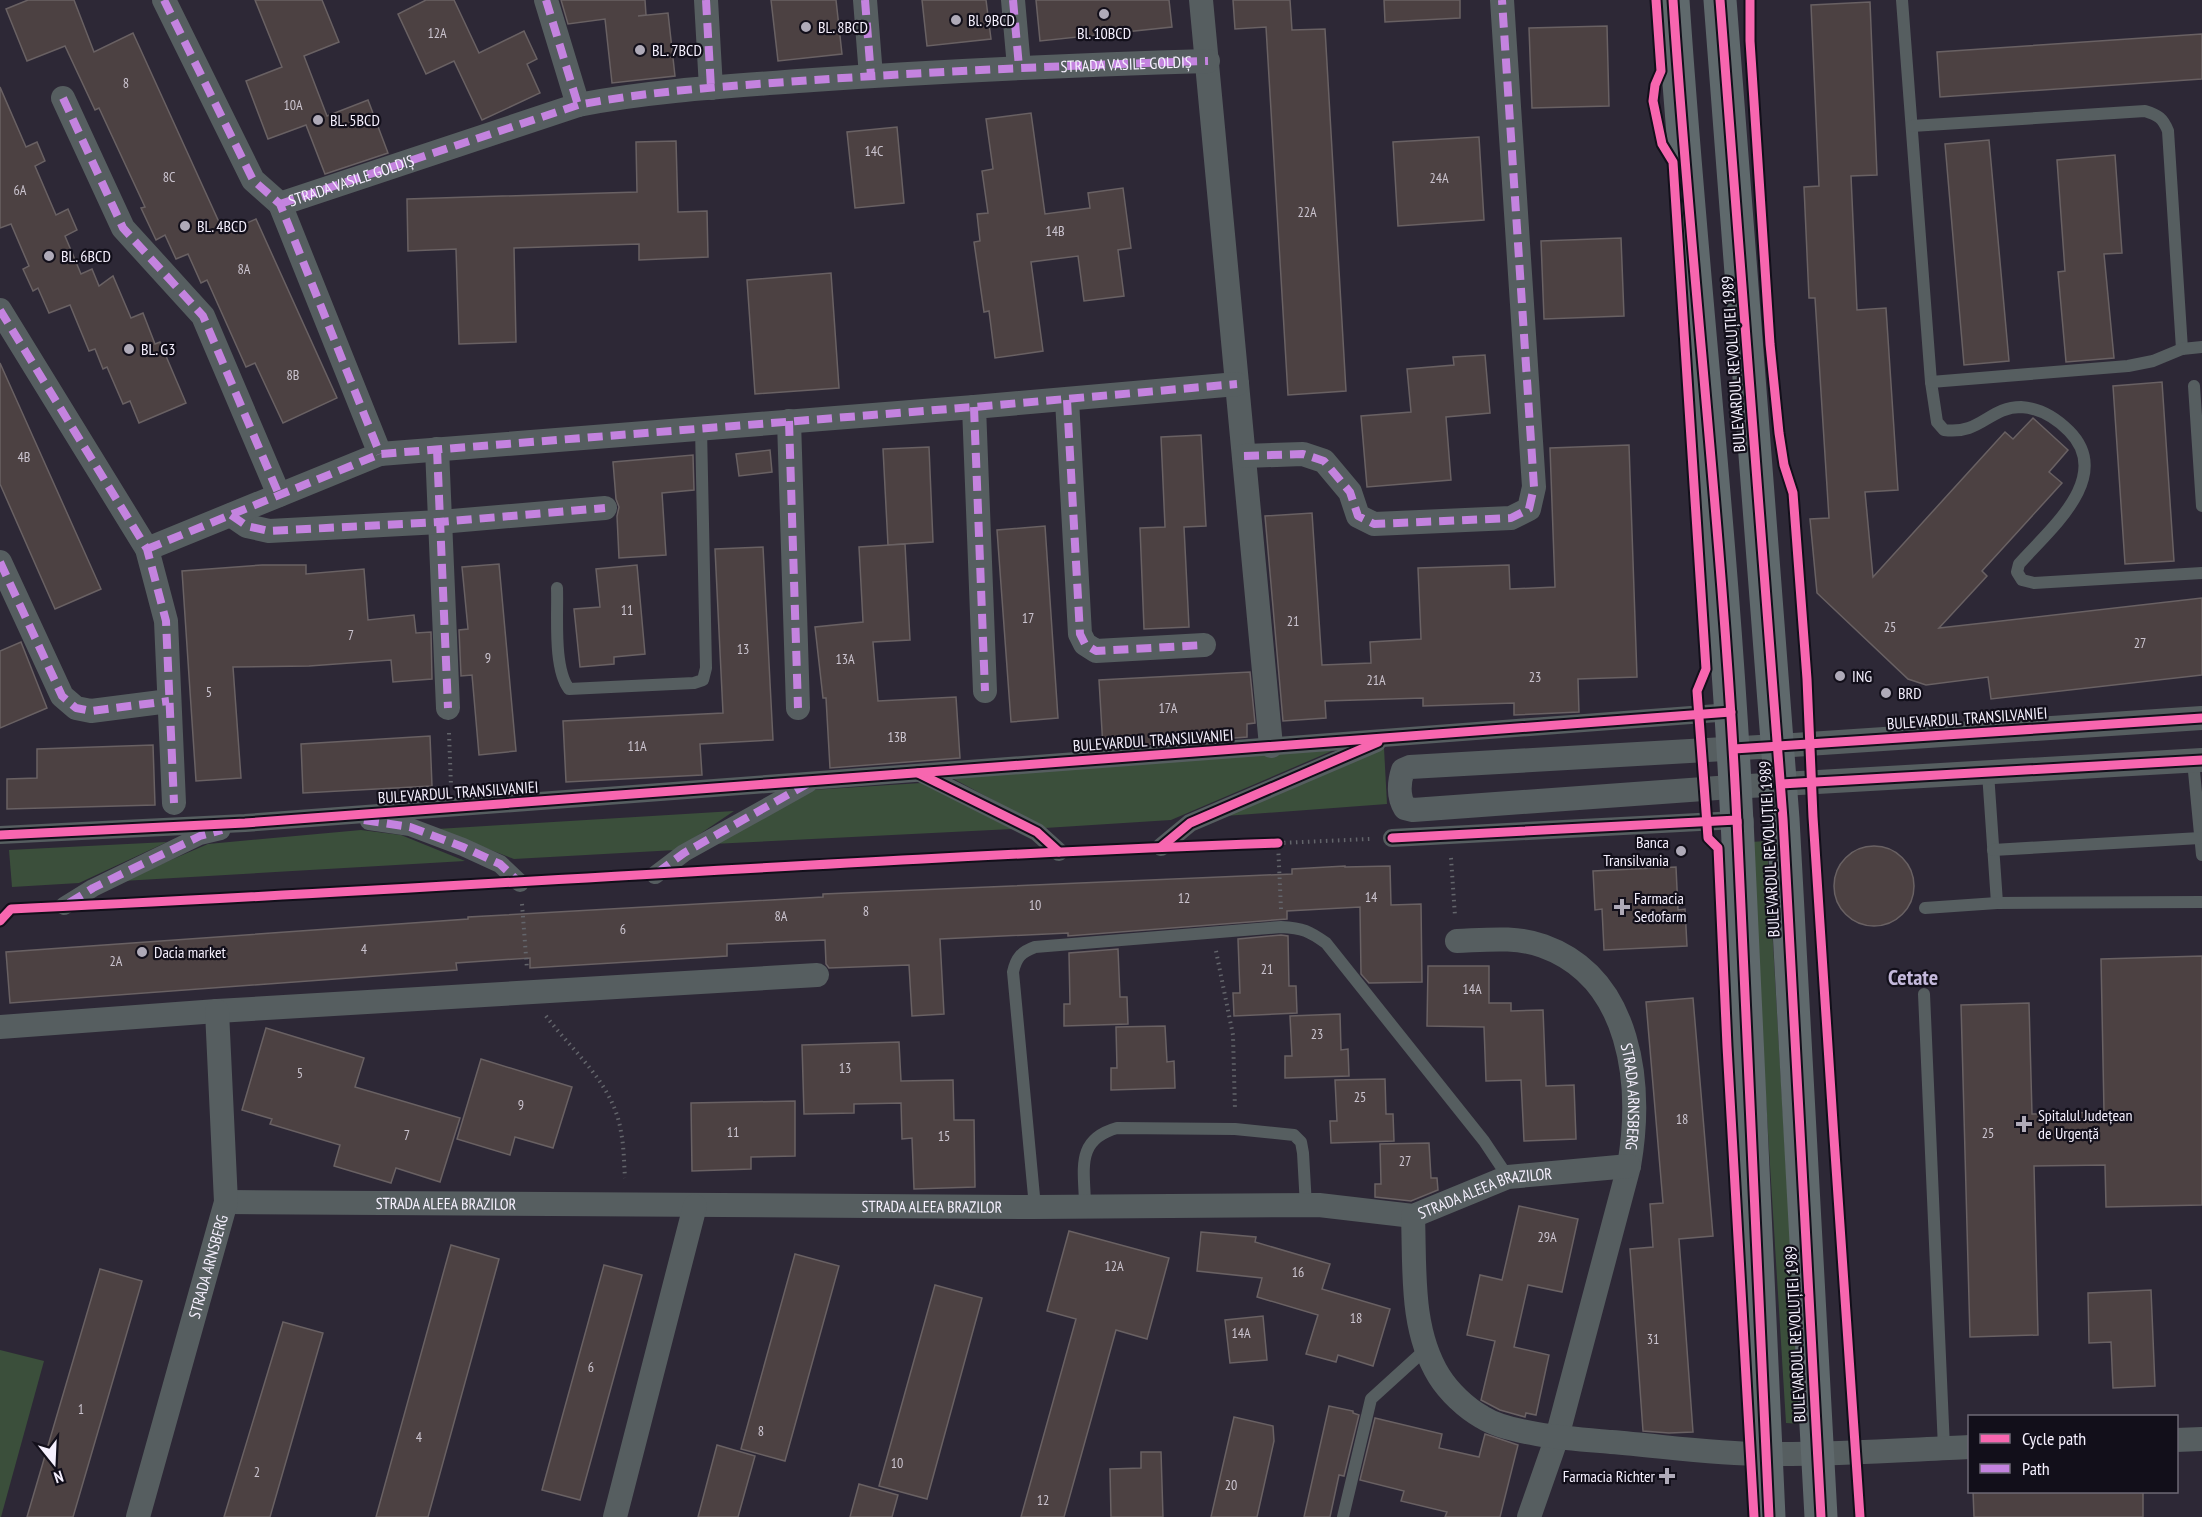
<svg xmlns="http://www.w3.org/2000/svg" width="2202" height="1517" viewBox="0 0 2202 1517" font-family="'PT Sans Narrow',sans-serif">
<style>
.green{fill:#3b4f3b}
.building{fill:#4c4142;stroke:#696163;stroke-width:1.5}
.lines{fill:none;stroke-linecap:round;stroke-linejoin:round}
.path{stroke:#63656b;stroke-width:4;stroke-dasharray:1.5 4.5;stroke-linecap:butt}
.service{stroke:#565e60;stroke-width:12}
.pedestrian{stroke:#565e60;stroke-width:18}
.minor{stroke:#565e60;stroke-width:24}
.secondary{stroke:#5f696c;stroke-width:33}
.quiet{stroke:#c483df;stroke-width:8;stroke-dasharray:15 8;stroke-linecap:butt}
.cycleway-casing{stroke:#120f1a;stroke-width:13}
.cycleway{stroke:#f766af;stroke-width:9}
.poi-dot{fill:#afaab8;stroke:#120f1a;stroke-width:2}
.labels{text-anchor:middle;stroke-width:4.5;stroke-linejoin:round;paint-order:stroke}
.number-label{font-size:14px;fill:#cbc4cf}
.poi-label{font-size:16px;fill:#f5f0fe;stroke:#120f1a;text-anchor:start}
.street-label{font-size:16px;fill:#f5f0fe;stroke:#120f1a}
.district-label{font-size:22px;font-weight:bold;fill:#c4b9db;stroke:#120f1a}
</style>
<rect width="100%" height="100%" fill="#2d2836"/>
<g class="green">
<polygon points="1384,748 1387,804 1225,816"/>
<polygon points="1334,750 1171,820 1045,828 952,778"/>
<polygon points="921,783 1012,829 712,844 812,790"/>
<polygon points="734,811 676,850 514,859 437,829"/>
<polygon points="361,830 401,835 465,861 122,881 208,844"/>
<polygon points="1767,841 1801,1424 1786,1423 1750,842"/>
<polygon points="167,842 79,883 12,887 9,850"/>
<polygon points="0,1350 44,1361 1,1517 0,1517"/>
</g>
<g class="building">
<polygon points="28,0 74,0 94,52 133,33 224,233 256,219 337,398 283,423 255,363 246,367 207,280 201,283 188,254 176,259 165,235 156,240 141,208 145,207 99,108 95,110 65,46 27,61 6,9"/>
<polygon points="255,0 322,0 339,42 304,56 327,116 368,100 388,153 325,174 306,125 268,139 246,81 282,67"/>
<polygon points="426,0 454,0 479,53 524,31 537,59 527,64 540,93 482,120 454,61 426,74 398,14"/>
<polygon points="561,0 645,0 646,15 638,16 668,13 675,76 612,83 605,19 568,24"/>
<polygon points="771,0 836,0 842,54 778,61"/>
<polygon points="922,0 986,0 991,39 927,46"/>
<polygon points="1036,0 1169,0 1172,27 1040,41"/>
<polygon points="1233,0 1290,0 1292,30 1325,29 1346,391 1288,395 1266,27 1235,29"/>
<polygon points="1384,0 1460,0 1460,18 1385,22"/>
<polygon points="1870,2 1877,175 1851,176 1857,310 1886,308 1898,490 1865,492 1873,577 2005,432 2013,439 2033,418 2068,450 2049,472 2062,483 1982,571 1987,576 1939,628 2202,598 2202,675 1991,699 1988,677 1926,685 1908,679 1817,593 1810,519 1829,518 1815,298 1809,298 1804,187 1819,186 1811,5"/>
<polygon points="1607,26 1609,106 1532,108 1529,28"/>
<polygon points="2202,34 2202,79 1940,97 1937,52"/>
<polygon points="0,87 26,147 37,142 45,161 35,166 56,215 68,209 77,230 65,236 81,274 92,269 99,286 113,276 131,318 143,313 155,344 160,342 186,403 139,423 130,401 123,404 107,367 103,369 95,349 89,351 70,305 49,313 38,288 33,291 23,269 29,266 11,224 0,228"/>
<polygon points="1031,113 1045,214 1090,208 1088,193 1123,188 1131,248 1118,250 1124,296 1084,301 1078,256 1031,262 1043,351 995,358 989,311 984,312 974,242 980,241 977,214 988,213 982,171 993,169 986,119"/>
<polygon points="897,127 904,203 855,208 847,132"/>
<polygon points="1479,137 1484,220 1398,226 1393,142"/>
<polygon points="1989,140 2009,361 1964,365 1945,144"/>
<polygon points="676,141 678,212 707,211 708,257 639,260 639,244 514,248 516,342 459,344 456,249 408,251 407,199 637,192 636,142"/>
<polygon points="2115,155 2122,253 2104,254 2114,358 2066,362 2058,272 2065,271 2057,160"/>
<polygon points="1621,238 1624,316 1544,319 1541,241"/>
<polygon points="831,273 839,388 755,394 747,280"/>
<polygon points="1485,355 1490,413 1446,417 1451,480 1367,487 1361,416 1411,412 1407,369 1454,365 1453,357"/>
<polygon points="0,363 101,589 55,609 0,484"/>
<polygon points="2162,382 2174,561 2125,564 2113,386"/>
<polygon points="1201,435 1206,526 1184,527 1189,627 1144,629 1140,528 1165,527 1161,437"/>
<polygon points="1629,445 1637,677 1578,679 1579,712 1514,715 1514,703 1423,706 1423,698 1325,701 1326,718 1283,721 1265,516 1312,513 1322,665 1371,663 1370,642 1421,639 1418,568 1509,565 1510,589 1555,587 1550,448"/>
<polygon points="929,447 933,542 888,545 883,449"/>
<polygon points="770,450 772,472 739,476 736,454"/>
<polygon points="693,455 694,490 662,493 666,555 619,558 617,516 619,507 616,499 613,462"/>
<polygon points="1045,526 1058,718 1011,722 997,530"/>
<polygon points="905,544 910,640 873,642 878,701 956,697 960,758 830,768 826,698 823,698 815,627 863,622 859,547"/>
<polygon points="763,547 773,740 700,744 702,775 566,782 563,721 723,713 715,549"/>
<polygon points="499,564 516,751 479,755 472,675 461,676 459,630 468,629 462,567"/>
<polygon points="262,565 306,565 306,574 364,569 368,620 414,615 416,633 431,632 432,679 393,682 391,660 309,666 233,667 241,778 196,781 182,571"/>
<polygon points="637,565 645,654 614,657 614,664 580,667 574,609 600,607 596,569"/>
<polygon points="21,642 47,708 0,728 0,651"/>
<polygon points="1250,672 1255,723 1247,724 1247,737 1103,748 1099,680"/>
<polygon points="430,736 432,786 303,793 301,744"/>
<polygon points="153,745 155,805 7,809 7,779 37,778 37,749"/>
<circle cx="1874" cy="886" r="40"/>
<polygon points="1345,866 1345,867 1390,866 1391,905 1421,904 1422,982 1369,983 1361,974 1360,907 1287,911 1287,919 1068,936 1068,933 940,939 944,1014 912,1016 909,965 829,968 826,964 825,940 727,944 727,956 530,968 530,958 456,963 457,970 10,1003 6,952 468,919 468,917 823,897 823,894 1292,874 1292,869"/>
<polygon points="1676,867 1678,910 1685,909 1687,946 1604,950 1602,909 1595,910 1593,871"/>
<polygon points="1281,935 1288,936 1289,986 1296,986 1297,1013 1234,1016 1233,993 1240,993 1238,939"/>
<polygon points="1118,949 1120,997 1127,997 1128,1024 1064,1026 1064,1004 1070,1004 1069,953"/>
<polygon points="2202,956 2202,1205 2106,1207 2105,1165 2034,1166 2038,1335 1970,1337 1961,1005 2029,1003 2032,1114 2104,1112 2101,959"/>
<polygon points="1428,966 1489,966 1489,1003 1511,1003 1511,1011 1543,1010 1546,1086 1574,1085 1576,1139 1524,1141 1521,1080 1486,1081 1484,1027 1427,1026"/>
<polygon points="1693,998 1713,1236 1679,1239 1693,1432 1669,1433 1643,1431 1630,1249 1653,1247 1650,1204 1663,1203 1646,1002"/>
<polygon points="1340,1014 1341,1050 1348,1049 1349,1076 1285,1078 1285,1056 1292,1056 1290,1016"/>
<polygon points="1165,1026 1167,1062 1174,1061 1175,1088 1111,1090 1111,1068 1117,1068 1116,1027"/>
<polygon points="266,1028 364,1058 355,1087 460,1118 440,1182 396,1168 391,1183 334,1166 340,1145 270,1124 272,1119 242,1110"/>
<polygon points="899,1042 901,1081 953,1080 954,1120 974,1120 975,1187 914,1189 912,1138 902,1139 901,1103 854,1104 854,1113 804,1114 802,1045"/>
<polygon points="481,1059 572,1087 553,1148 515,1137 510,1155 457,1139"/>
<polygon points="1385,1079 1386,1114 1393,1114 1394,1141 1331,1143 1330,1121 1337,1121 1335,1080"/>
<polygon points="795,1101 795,1156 751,1157 751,1169 692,1171 691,1103"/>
<polygon points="1429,1143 1431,1178 1437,1178 1438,1190 1411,1201 1375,1197 1375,1184 1381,1184 1380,1144"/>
<polygon points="1519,1206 1578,1219 1562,1292 1528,1285 1514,1347 1549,1355 1536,1415 1526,1413 1525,1417 1500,1410 1481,1400 1495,1341 1467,1335 1480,1275 1502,1280"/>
<polygon points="1069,1231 1169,1258 1147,1339 1116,1330 1064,1517 1021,1517 1076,1319 1047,1311"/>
<polygon points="1201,1232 1256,1237 1255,1242 1330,1264 1322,1289 1390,1309 1373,1366 1338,1355 1336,1362 1306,1354 1318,1315 1257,1297 1262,1278 1197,1271"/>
<polygon points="451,1245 499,1259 428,1517 376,1517"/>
<polygon points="795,1254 839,1266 785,1461 741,1449"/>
<polygon points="604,1265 642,1275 580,1500 542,1490"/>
<polygon points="100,1269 142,1281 73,1517 27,1517"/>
<polygon points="935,1285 982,1298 927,1499 879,1486"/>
<polygon points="2151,1290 2155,1386 2113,1388 2111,1342 2089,1343 2088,1293"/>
<polygon points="1263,1316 1267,1360 1230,1363 1225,1320"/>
<polygon points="283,1322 323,1333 270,1517 224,1517"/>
<polygon points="1329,1406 1353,1411 1353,1413 1359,1415 1344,1476 1339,1475 1330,1517 1304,1517"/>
<polygon points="1234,1417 1273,1426 1274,1441 1257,1517 1211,1517"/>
<polygon points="1375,1418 1442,1434 1439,1448 1479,1457 1485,1434 1518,1445 1500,1517 1445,1517 1447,1512 1401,1501 1404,1491 1360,1480"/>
<polygon points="717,1445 755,1456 738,1517 698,1517"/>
<polygon points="1141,1452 1161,1452 1163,1517 1111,1517 1110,1469 1141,1468"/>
<polygon points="859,1484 898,1495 892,1517 850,1517"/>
<polygon points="1973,1491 2143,1491 2143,1517 1974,1517"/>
</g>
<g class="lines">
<g class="path">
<polyline points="449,733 451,786"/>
<polyline points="1451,858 1455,916"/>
<polyline points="522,904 527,969"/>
<polyline points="1281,909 1278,843 1370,839"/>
<polyline points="1216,951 1233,1035 1235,1110"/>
<path d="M546 1016C573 1052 614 1084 621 1132 624 1147 624 1163 625 1178"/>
</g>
<g class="service">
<path d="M1902 0 1931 382 1937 422 1944 430C1981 435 1989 407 2021 407 2040 408 2056 418 2069 431 2115 477 2048 531 2019 564L2017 572 2022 580 2034 583 2202 573"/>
<path d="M1912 126 2145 111C2158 115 2163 118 2168 131L2182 349"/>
<polyline points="1931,382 2128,366 2153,361 2182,349 2202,347"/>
<polyline points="2194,386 2202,506"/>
<path d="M557 588C558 615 553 668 569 689L694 683 703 680 706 668 701 428"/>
<polyline points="2193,761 2202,855"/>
<polyline points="1988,773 1997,903"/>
<polyline points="1993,850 2200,838"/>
<polyline points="1925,908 1997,903 2202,902"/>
<polyline points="1924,994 1944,1448"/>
<path d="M1035 1207 1013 972C1016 958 1021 952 1035 947L1281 927C1303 928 1309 931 1326 943L1484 1141 1508 1177"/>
<path d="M1085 1207C1085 1171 1074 1140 1117 1128L1235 1129 1294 1135 1301 1142 1303 1153 1306 1206"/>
<polyline points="1343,1517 1371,1399 1426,1349"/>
</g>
<g class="pedestrian">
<polyline points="920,773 1037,832 1059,852"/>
<polyline points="369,821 410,827 463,847 500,864 520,883"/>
<polyline points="0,835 245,823 1731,712"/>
<polyline points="1392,838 1737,820"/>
<polyline points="1161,847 1190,823 1377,743"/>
<polyline points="655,875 684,853 808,784"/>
<polyline points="64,906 93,888 200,836 221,831"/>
</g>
<g class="minor">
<polyline points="164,0 253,180 280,204 380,454"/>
<polyline points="546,0 578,105"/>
<polyline points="706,0 711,88"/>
<polyline points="865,0 871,76"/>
<polyline points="1013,0 1019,67"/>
<polyline points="1201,0 1271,746"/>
<polyline points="63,98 123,228 203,316 279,495"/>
<path d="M280 204 578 105C655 90 734 86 813 80 944 71 1076 65 1208 61"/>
<polyline points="0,310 147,549 166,621 174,803"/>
<polyline points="1067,400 1080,634 1085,644 1096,651 1204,645"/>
<polyline points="974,407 985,691"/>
<polyline points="789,421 798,708"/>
<polyline points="437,449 448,708"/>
<polyline points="1244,456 1303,454 1324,461 1350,492 1358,516 1374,524 1511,518 1529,509 1534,487 1502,0"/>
<polyline points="231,515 247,526 269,531 440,522 605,508"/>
<polyline points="147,549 380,454 974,407 1237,384"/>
<polyline points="0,562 62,696 76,708 91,711 169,701"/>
<path d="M2202 718 1777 746 1410 767 1403 770C1399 782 1398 797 1405 808L1413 810 1731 787 2202 760"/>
<path id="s1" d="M1457 941C1485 940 1516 936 1543 946 1632 978 1643 1085 1629 1166L1557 1437 1529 1517"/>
<polyline points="0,1027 217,1011 817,975"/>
<path id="s2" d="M226 1202 1035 1207 1319 1205 1413 1216 1508 1177 1629 1166"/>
<path d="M1413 1216C1415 1269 1410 1329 1439 1376 1449 1392 1466 1408 1482 1417 1510 1435 1577 1439 1611 1442 1662 1446 1714 1454 1765 1454 1833 1455 1902 1450 1970 1447"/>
<polyline points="2176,1440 2202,1439"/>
<path id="s3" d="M138 1517 226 1202 217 1011"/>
<polyline points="615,1517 695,1206"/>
</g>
<g class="secondary">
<path d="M1673 0C1691 274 1724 548 1737 823"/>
<polyline points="1720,0 1783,819 1821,1517"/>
<polyline points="1737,820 1769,1517"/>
</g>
<g class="quiet">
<polyline points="164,0 253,180 280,204 380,454"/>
<polyline points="546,0 578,105"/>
<polyline points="706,0 711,88"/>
<polyline points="865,0 871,76"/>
<polyline points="1013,0 1019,67"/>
<polyline points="63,98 123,228 203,316 279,495"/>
<path id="s4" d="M280 204 578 105C655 90 734 86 813 80 944 71 1076 65 1208 61"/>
<polyline points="0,310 147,549 166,621 174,803"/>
<polyline points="1067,400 1080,634 1085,644 1096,651 1204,645"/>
<polyline points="974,407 985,691"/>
<polyline points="789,421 798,708"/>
<polyline points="437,449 448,708"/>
<polyline points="1244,456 1303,454 1324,461 1350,492 1358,516 1374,524 1511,518 1529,509 1534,487 1502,0"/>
<polyline points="231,515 247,526 269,531 440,522 605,508"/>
<polyline points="147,549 380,454 974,407 1237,384"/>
<polyline points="0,562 62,696 76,708 91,711 169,701"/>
<polyline points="364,820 410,827 463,847 500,864 520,883"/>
<polyline points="657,873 684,853 807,784"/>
<polyline points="69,903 93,888 200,836 222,830"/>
</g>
<g class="cycleway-casing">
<g id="cycleway">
<polyline points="1656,0 1661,71 1655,85 1653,101 1662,144 1673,162 1706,669 1697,691 1708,838 1718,848 1727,1046 1754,1517"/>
<path d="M1673 0C1691 274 1724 548 1737 823"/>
<polyline points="1720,0 1783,819 1821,1517"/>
<polyline points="1750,0 1750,41 1770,344 1779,433 1784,465 1793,493 1807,679 1813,817 1834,1138 1860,1517"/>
<polyline points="1734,749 2202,718"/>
<polyline points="918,773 1037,832 1059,852"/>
<polyline points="1781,784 2202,760"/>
<polyline points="0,835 245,823 1731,712"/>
<polyline points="1392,838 1737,820 1769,1517"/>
<polyline points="1161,847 1190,823 1378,742"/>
<path d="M0 921 11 909C433 890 855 858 1278 843"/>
</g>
</g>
<use href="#cycleway" class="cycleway"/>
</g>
<g class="poi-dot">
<circle cx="1104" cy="14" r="6"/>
<circle cx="956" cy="20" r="6"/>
<circle cx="806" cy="27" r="6"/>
<circle cx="640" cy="50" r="6"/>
<circle cx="318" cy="120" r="6"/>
<circle cx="185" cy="226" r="6"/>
<circle cx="49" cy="256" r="6"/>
<circle cx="129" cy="349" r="6"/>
<circle cx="1840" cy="676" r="6"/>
<circle cx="1886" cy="693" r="6"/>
<circle cx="1681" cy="851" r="6"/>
<path d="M1619 898h6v6h6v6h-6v6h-6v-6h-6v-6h6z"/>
<circle cx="142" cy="952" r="6"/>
<path d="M2021 1115h6v6h6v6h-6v6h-6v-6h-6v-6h6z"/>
<path d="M1664 1467h6v6h6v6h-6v6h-6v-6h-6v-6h6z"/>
</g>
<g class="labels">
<g class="number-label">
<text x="437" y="38">12A</text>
<text x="126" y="88">8</text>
<text x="293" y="110">10A</text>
<text x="874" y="156">14C</text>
<text x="169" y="182">8C</text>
<text x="1439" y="183">24A</text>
<text x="20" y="195">6A</text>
<text x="1307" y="217">22A</text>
<text x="1055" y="236">14B</text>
<text x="244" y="274">8A</text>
<text x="293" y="380">8B</text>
<text x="24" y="462">4B</text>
<text x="627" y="615">11</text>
<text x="1028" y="623">17</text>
<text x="1293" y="626">21</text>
<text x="1890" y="632">25</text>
<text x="351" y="640">7</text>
<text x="2140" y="648">27</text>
<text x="743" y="654">13</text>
<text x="488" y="663">9</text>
<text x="845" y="664">13A</text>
<text x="1535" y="682">23</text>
<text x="1376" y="685">21A</text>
<text x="209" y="697">5</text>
<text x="1168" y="713">17A</text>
<text x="897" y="742">13B</text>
<text x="637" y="751">11A</text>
<text x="1371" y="902">14</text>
<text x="1184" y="903">12</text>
<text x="1035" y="910">10</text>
<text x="866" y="916">8</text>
<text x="781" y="921">8A</text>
<text x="623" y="934">6</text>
<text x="364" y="954">4</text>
<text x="116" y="966">2A</text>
<text x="1267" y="974">21</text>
<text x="1472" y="994">14A</text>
<text x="1317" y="1039">23</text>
<text x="845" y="1073">13</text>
<text x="300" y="1078">5</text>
<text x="1360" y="1102">25</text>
<text x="521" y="1110">9</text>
<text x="1682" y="1124">18</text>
<text x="733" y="1137">11</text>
<text x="1988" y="1138">25</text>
<text x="407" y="1140">7</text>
<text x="944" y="1141">15</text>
<text x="1405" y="1166">27</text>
<text x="1547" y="1242">29A</text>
<text x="1114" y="1271">12A</text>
<text x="1298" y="1277">16</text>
<text x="1356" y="1323">18</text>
<text x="1241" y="1338">14A</text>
<text x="1653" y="1344">31</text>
<text x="591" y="1372">6</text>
<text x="81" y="1414">1</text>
<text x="761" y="1436">8</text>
<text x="419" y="1442">4</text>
<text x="897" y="1468">10</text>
<text x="257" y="1477">2</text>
<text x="1231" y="1490">20</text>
<text x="1043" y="1505">12</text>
</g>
<g class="poi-label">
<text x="968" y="26">Bl. 9BCD</text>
<text x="818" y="33">BL. 8BCD</text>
<text x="1104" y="39" text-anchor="middle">Bl. 10BCD</text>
<text x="652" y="56">BL. 7BCD</text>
<text x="330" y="126">BL. 5BCD</text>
<text x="197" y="232">BL. 4BCD</text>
<text x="61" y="262">BL. 6BCD</text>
<text x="141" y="355">BL. G3</text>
<text x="1852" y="682">ING</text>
<text x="1898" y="699">BRD</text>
<text x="1669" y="848" text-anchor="end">Banca<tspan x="1669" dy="18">Transilvania</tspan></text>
<text x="1634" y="904">Farmacia<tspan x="1634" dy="18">Sedofarm</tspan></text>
<text x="154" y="958">Dacia market</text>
<text x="2038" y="1121">Spitalul Județean<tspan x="2038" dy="18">de Urgență</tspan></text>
<text x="1655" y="1482" text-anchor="end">Farmacia Richter</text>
</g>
<g class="street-label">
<text dy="6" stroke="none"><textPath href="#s4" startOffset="864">STRADA VASILE GOLDIȘ</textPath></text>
<text dy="6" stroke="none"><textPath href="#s4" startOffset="75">STRADA VASILE GOLDIȘ</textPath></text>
<text transform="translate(1733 364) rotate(-94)" y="6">BULEVARDUL REVOLUȚIEI 1989</text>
<text transform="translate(1967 718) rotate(-4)" y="6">BULEVARDUL TRANSILVANIEI</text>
<text transform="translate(1153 740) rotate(-4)" y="6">BULEVARDUL TRANSILVANIEI</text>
<text transform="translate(458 792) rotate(-4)" y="6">BULEVARDUL TRANSILVANIEI</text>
<text transform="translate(1769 849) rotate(-93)" y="6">BULEVARDUL REVOLUȚIEI 1989</text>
<text dy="6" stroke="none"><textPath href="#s1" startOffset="274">STRADA ARNSBERG</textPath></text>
<text dy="6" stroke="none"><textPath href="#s2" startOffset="1264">STRADA ALEEA BRAZILOR</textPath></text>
<text dy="6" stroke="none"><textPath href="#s2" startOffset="220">STRADA ALEEA BRAZILOR</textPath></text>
<text dy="6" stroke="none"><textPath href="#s2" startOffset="706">STRADA ALEEA BRAZILOR</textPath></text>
<text dy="6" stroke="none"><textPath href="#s3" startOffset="260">STRADA ARNSBERG</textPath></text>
<text transform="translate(1795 1334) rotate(-93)" y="6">BULEVARDUL REVOLUȚIEI 1989</text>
</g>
<g class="district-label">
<text x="1913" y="985">Cetate</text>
</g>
</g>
<rect x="1968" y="1415" width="210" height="78" fill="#120f1a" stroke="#6d6975" stroke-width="1.5"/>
<rect x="1980" y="1434" width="30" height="9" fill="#f766af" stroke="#6d6975" stroke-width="1.5"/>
<text x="2022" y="1445" font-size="18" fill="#f5f0fe">Cycle path</text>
<rect x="1980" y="1464" width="30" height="9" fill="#c483df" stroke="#6d6975" stroke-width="1.5"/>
<text x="2022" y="1475" font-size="18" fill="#f5f0fe">Path</text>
<g transform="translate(54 1463) rotate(162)" stroke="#120f1a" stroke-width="4.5" paint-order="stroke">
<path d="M0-4.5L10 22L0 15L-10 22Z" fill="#f5f0fe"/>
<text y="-9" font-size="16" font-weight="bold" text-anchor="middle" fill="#f5f0fe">N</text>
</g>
</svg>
